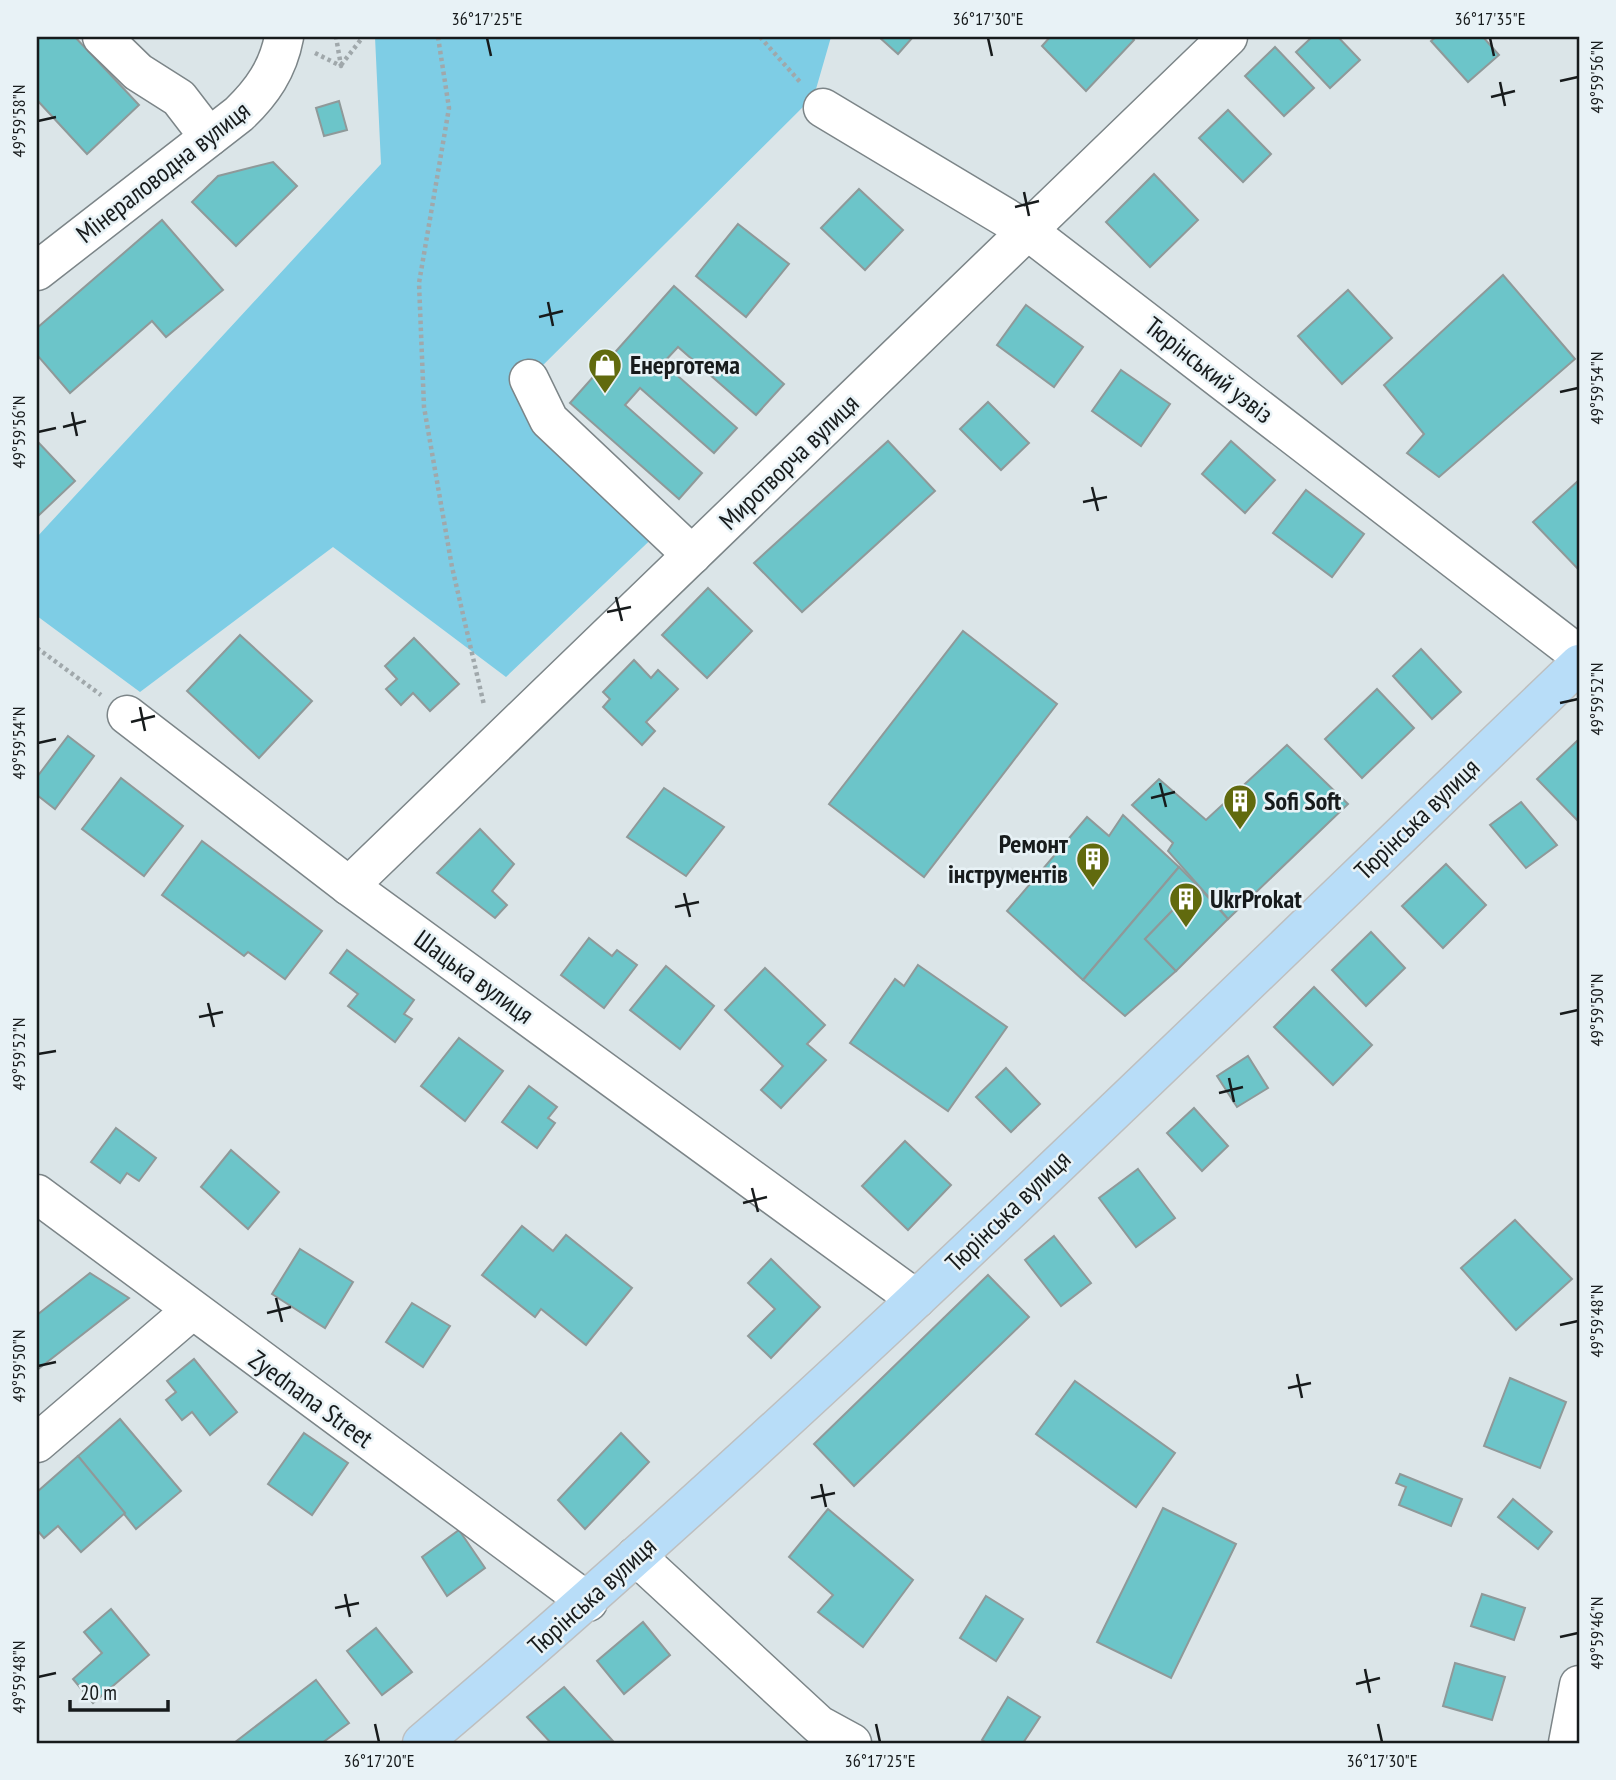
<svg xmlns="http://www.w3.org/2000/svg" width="1616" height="1780" viewBox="0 0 1616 1780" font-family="'PT Sans Narrow',sans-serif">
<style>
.green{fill:#7ecde5}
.building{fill:#6cc5c9;stroke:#8f9999;stroke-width:2}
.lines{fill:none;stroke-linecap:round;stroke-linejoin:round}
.minor-casing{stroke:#7c8588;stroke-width:41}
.major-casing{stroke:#bebfbf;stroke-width:41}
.path{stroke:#a0a8ab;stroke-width:4.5;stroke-dasharray:3.5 3.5;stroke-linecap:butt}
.minor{stroke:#fff;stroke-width:38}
.major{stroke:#b8ddf8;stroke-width:38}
.ticks{fill:none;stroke:#171b1c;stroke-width:2.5}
.labels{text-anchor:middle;stroke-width:5;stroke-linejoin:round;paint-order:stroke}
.street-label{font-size:26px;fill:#171b1c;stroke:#e8f2f6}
.poi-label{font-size:26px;font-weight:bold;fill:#171b1c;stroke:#e8f2f6;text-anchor:start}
.neatline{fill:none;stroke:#171b1c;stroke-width:2.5}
.ticks-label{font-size:18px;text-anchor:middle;fill:#171b1c}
</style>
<rect width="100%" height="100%" fill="#dbe5e8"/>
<polygon class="green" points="375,37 831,37 814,96 529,379 662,529 506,677 333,547 140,692 37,616 37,537 381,164"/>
<g class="building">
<polygon points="37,37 75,37 139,105 87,154 37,100"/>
<polygon points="879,37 913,37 898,54"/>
<polygon points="1050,37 1131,37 1134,40 1086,91 1042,46"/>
<polygon points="1312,37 1338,37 1360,60 1330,88 1296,52"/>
<polygon points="1436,37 1483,37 1499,55 1468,82 1431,41"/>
<polygon points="1275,47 1314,88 1284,116 1245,76"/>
<polygon points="339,101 347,130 324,136 316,108"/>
<polygon points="1228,110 1271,154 1243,182 1199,138"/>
<polygon points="273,162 297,186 236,246 192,202 218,176"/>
<polygon points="1154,174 1198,220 1150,267 1106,222"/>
<polygon points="859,189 903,230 865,270 821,228"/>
<polygon points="162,220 223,290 166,337 152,321 70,393 37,355 37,328"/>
<polygon points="738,224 789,264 746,317 696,276"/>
<polygon points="1503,275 1575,359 1439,477 1407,453 1424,434 1384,385"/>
<polygon points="674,286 784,384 756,415 678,347 663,363 737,428 714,453 640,388 625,405 702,473 679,499 570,403"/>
<polygon points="1348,290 1392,338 1342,384 1298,336"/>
<polygon points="1026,305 1083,347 1054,387 997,345"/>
<polygon points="1121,370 1170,404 1141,446 1092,411"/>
<polygon points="988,402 1029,443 1001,470 960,429"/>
<polygon points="37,441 75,481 37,517"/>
<polygon points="888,441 935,491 802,612 754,563"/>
<polygon points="1231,441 1275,480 1245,513 1202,474"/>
<polygon points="1579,480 1579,570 1533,522"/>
<polygon points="1306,490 1364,534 1332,577 1273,533"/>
<polygon points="708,588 752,631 707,678 662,635"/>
<polygon points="963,631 1057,704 924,877 829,804"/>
<polygon points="240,635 312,701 259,758 187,691"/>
<polygon points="414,638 459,684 430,711 413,693 401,705 386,689 397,679 385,666"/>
<polygon points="1421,649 1461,692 1432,719 1393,676"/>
<polygon points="634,660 651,678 658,670 678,689 646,722 655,731 642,745 603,707 610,699 603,692"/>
<polygon points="1377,689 1414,728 1362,778 1325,739"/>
<polygon points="68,736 94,756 55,809 37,795 37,777"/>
<polygon points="1579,739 1579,822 1537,779"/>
<polygon points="1287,745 1348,804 1228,919 1168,851 1173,843 1132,805 1159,779 1206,820"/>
<polygon points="121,778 183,826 144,876 82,829"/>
<polygon points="664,788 724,827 686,876 627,837"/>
<polygon points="1521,802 1557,845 1526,868 1490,825"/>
<polygon points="1123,815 1179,867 1083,980 1007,911 1087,817 1109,836"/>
<polygon points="480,829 514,864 492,891 507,905 495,918 437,873"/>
<polygon points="202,841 322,931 285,979 248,952 244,956 162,895"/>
<polygon points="1446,864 1486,905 1443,948 1402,906"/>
<polygon points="1179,867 1197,885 1145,939 1176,971 1125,1016 1083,980"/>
<polygon points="1197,885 1228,919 1176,971 1145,939"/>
<polygon points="1371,932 1405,968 1366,1006 1332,970"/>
<polygon points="589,938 612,956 617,950 637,965 604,1008 561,975"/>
<polygon points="347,950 414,1000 404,1014 412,1019 395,1042 348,1006 358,994 330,973"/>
<polygon points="918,965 1007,1027 948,1111 850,1043 895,979 904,986"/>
<polygon points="666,966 714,1006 680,1049 630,1010"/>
<polygon points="765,968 825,1025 807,1044 826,1060 781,1108 761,1090 783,1066 725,1010"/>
<polygon points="1314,987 1372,1045 1333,1085 1274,1027"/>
<polygon points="459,1038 503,1071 465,1121 421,1086"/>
<polygon points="1248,1056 1268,1088 1237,1107 1217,1076"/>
<polygon points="1006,1068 1040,1104 1011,1132 976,1097"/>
<polygon points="529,1086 557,1107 548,1118 555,1123 537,1148 502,1122"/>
<polygon points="1194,1108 1228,1146 1202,1171 1167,1133"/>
<polygon points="116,1128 156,1158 139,1181 127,1173 120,1183 91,1162"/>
<polygon points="905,1141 951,1185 908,1230 862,1186"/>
<polygon points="231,1150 279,1192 248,1229 201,1187"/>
<polygon points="1138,1169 1175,1218 1136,1247 1099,1198"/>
<polygon points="1515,1220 1572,1279 1516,1330 1461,1268"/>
<polygon points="522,1226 553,1251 566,1235 632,1288 586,1345 541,1309 535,1317 482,1275"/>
<polygon points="1054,1236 1091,1283 1061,1306 1025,1260"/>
<polygon points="300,1249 353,1282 325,1328 272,1294"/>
<polygon points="771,1259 820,1307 771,1358 748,1336 775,1309 748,1283"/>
<polygon points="90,1273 129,1298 37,1370 37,1315"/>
<polygon points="988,1275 1029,1317 854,1486 814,1444"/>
<polygon points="412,1303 450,1326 423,1367 386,1342"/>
<polygon points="194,1359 237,1412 210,1435 192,1412 182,1420 166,1400 176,1392 167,1381"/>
<polygon points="1510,1378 1566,1402 1540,1468 1484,1446"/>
<polygon points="1075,1381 1175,1453 1136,1507 1036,1434"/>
<polygon points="120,1419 181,1491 136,1529 78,1456"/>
<polygon points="304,1433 348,1463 312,1515 268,1484"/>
<polygon points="621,1433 649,1462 585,1529 558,1500"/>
<polygon points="78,1456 125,1513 81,1552 58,1526 44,1538 37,1530 37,1492"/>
<polygon points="1400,1474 1462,1499 1451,1526 1399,1505 1406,1487 1396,1483"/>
<polygon points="1513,1499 1552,1532 1538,1549 1498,1517"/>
<polygon points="1163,1508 1236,1544 1171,1678 1097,1642"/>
<polygon points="828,1509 913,1580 863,1647 818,1612 833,1595 789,1557"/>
<polygon points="459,1530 485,1568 447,1596 422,1557"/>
<polygon points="1482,1594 1525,1608 1514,1640 1471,1626"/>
<polygon points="986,1596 1023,1619 996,1661 960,1638"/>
<polygon points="111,1609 149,1655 93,1703 73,1679 102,1653 84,1632"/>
<polygon points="643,1622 670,1655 624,1694 597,1661"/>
<polygon points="376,1628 412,1672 382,1695 347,1651"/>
<polygon points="1455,1663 1505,1677 1492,1720 1443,1706"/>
<polygon points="316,1680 349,1723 322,1743 234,1743"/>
<polygon points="564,1687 613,1741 551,1743 527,1717"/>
<polygon points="1008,1697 1040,1717 1023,1743 987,1743 982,1740"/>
</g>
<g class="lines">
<g class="minor-casing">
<g id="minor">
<polyline points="102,37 138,72 179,98 209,137"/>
<polyline points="823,108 1028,231 1579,655"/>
<path d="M37 271 239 114C262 92 278 69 284 37"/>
<polyline points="529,379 549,420 692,555"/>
<polyline points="127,715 349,886 916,1299"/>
<polyline points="349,886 1228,37"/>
<polyline points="37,1194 588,1602"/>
<polyline points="37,1443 191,1311"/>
<polyline points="636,1556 819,1725 852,1743"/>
<polyline points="1568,1743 1579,1685"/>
</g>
</g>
<g class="major-casing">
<path id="major" d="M422 1743C824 1401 1199 1028 1579 664"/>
</g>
<g class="path">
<polyline points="438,37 449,108 419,283 424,407 452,567 484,705"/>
<polyline points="760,37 801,83"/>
<polyline points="315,53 341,66 336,37"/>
<polyline points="341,65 363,37"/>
<polyline points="37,648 101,695"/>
</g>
<use href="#minor" class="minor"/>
<use href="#major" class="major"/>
</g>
<path class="ticks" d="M487 38 491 56M988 38 992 56M1490 38 1494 56M1560 81 1578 77M1500 82 1505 106M1491 97 1515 91M38 121 56 117M1024 192 1029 216M1015 207 1039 201M548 302 553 326M539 317 563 311M1560 392 1578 388M72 412 77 436M63 427 86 421M38 432 56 428M1092 487 1098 511M1083 502 1107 497M616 597 622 621M607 612 631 607M1560 703 1578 699M140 707 145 731M131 722 155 716M38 743 56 739M1160 783 1166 807M1151 798 1175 792M684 893 690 917M675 907 699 902M208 1003 214 1027M1560 1014 1578 1010M199 1017 223 1012M38 1054 56 1051M1229 1078 1234 1102M1219 1093 1243 1087M752 1188 758 1212M743 1203 767 1197M276 1298 282 1322M267 1313 291 1307M1560 1325 1578 1321M38 1366 56 1362M1297 1374 1302 1398M1288 1388 1311 1383M821 1484 826 1507M811 1498 835 1493M345 1594 350 1617M335 1608 359 1603M1560 1637 1578 1633M1365 1669 1370 1693M38 1677 56 1673M1356 1684 1380 1678M375 1724 379 1742M876 1724 880 1742M1378 1724 1382 1742"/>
<defs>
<g id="shop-pin" transform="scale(1.75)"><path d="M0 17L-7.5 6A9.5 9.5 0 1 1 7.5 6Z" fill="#616a0e" stroke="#e8f2f6"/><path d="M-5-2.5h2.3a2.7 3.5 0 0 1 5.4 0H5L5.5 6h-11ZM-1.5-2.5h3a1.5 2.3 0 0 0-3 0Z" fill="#fff"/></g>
<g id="building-pin" transform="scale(1.75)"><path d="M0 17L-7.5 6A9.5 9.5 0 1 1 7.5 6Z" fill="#616a0e" stroke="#e8f2f6"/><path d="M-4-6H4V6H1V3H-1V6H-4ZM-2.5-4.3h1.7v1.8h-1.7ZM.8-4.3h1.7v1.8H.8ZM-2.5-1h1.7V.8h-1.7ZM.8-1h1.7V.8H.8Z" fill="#fff"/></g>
</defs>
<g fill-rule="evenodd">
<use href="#shop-pin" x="605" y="365"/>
<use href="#building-pin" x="1240" y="801"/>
<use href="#building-pin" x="1093" y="859"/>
<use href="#building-pin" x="1186" y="899"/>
</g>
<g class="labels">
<g class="street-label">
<text transform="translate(163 172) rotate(-38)" y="9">Мінераловодна вулиця</text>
<text transform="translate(1209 370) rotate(38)" y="9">Тюрінський узвіз</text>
<text transform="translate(789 462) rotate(-44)" y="9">Миротворча вулиця</text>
<text transform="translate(1417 819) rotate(-44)" y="9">Тюрінська вулиця</text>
<text transform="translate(474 977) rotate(36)" y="9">Шацька вулиця</text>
<text transform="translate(1008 1211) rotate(-44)" y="9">Тюрінська вулиця</text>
<text transform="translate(311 1399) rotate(36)" y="9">Zyednana Street</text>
<text transform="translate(592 1596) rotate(-42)" y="9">Тюрінська вулиця</text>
</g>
<g class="poi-label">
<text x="630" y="374">Енерготема</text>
<text x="1264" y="810">Sofi Soft</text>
<text x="1068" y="853" text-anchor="end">Ремонт<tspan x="1068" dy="30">інструментів</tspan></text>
<text x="1210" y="908">UkrProkat</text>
</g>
</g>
<rect width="1616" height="1780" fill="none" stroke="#e8f2f6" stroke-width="77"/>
<path d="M70 1700v10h98v-10" fill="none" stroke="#171b1c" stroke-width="3.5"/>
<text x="80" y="1700" font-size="21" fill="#171b1c" stroke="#e8f2f6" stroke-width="5" paint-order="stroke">20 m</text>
<rect x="38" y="38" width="1540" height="1704" class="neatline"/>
<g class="ticks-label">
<text x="487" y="25">36°17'25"E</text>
<text x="988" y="25">36°17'30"E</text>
<text x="1490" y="25">36°17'35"E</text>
<text transform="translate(1597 77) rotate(-90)" y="6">49°59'56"N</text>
<text transform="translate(19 121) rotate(-90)" y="6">49°59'58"N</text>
<text transform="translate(1597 388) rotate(-90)" y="6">49°59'54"N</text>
<text transform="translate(19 432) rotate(-90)" y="6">49°59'56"N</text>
<text transform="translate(1597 699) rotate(-90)" y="6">49°59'52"N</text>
<text transform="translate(19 743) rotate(-90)" y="6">49°59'54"N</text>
<text transform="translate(1597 1010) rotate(-90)" y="6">49°59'50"N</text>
<text transform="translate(19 1054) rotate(-90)" y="6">49°59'52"N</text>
<text transform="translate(1597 1321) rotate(-90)" y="6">49°59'48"N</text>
<text transform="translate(19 1366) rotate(-90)" y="6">49°59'50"N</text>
<text transform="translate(1597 1633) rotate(-90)" y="6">49°59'46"N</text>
<text transform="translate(19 1677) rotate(-90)" y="6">49°59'48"N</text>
<text x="379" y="1767">36°17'20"E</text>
<text x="880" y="1767">36°17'25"E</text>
<text x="1382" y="1767">36°17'30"E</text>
</g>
</svg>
